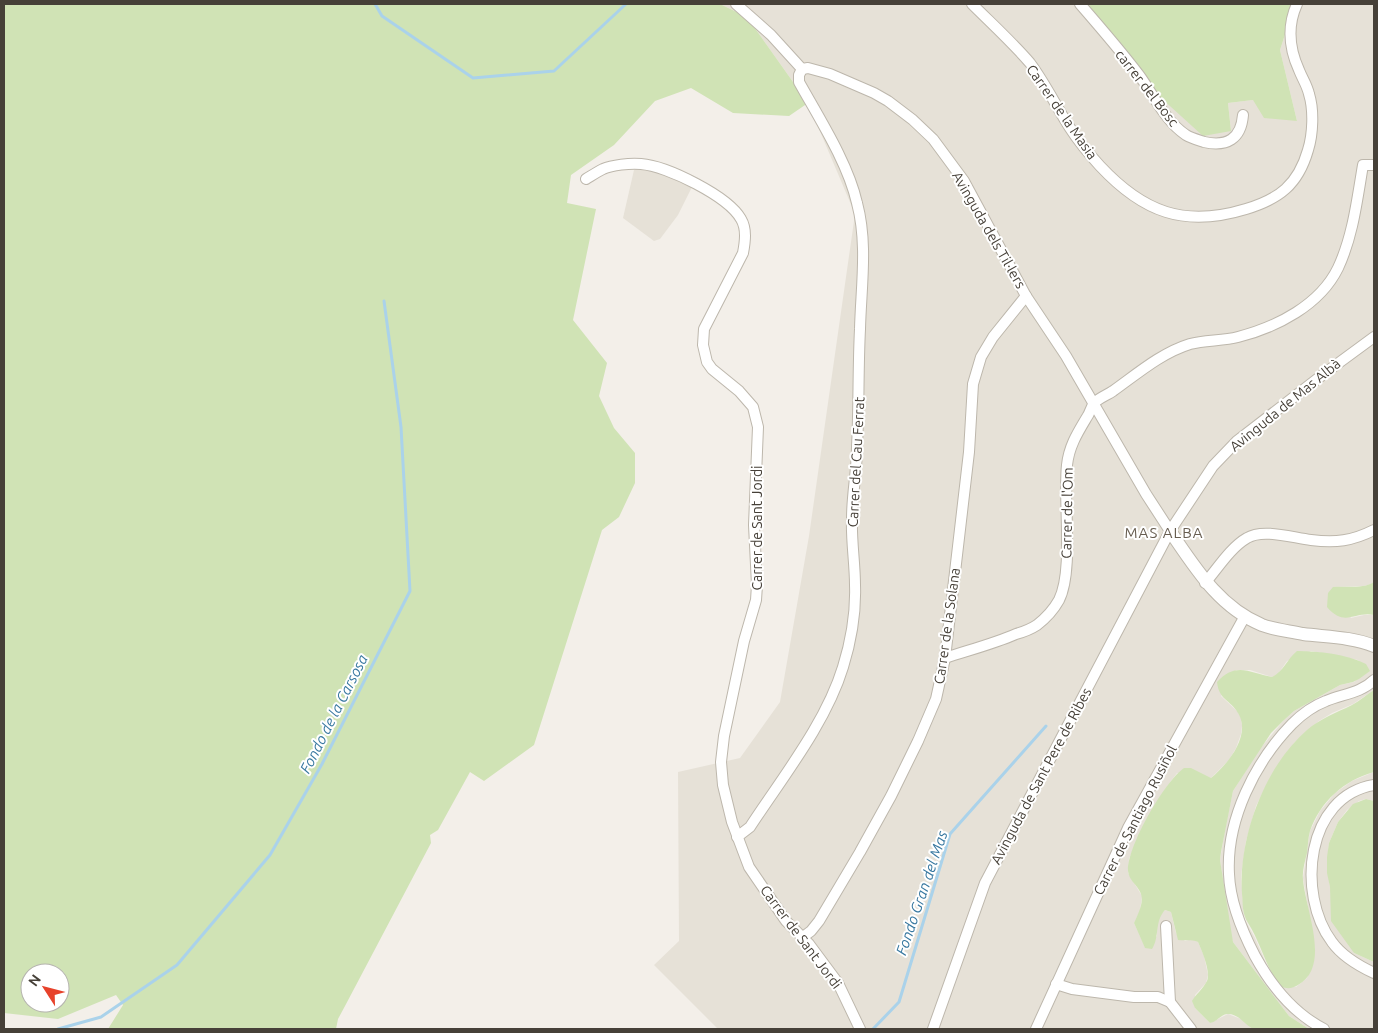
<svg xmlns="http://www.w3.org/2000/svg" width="1378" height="1033" viewBox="0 0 1378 1033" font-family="Ubuntu,sans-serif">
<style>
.residential{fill:#e6e1d7}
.green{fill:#d0e3b5;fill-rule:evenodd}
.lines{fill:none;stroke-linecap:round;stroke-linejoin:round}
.stream{stroke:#aad2ea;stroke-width:3}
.minor-casing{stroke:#bdb7ac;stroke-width:12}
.tertiary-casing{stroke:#bdb7ac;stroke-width:14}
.minor{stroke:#fff;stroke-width:10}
.tertiary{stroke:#fff;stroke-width:12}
.labels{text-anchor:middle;stroke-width:4;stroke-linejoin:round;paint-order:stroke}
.street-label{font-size:14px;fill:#464038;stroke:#fff}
.neighbourhood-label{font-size:15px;letter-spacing:1px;fill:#675d50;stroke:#fff}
.water-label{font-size:15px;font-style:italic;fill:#3878a0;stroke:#fff}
</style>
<rect width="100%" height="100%" fill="#f3efe9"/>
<g class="residential">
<polygon points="720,4 1088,4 1160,97 1231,131 1228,103 1253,100 1297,121 1280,50 1295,4 1374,4 1374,582 1372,584 1363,586 1333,587 1351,618 1364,615 1374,615 1374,690 1353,704 1332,713 1319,721 1295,742 1282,760 1269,780 1256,806 1246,841 1241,876 1244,918 1255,938 1267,965 1277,983 1296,987 1307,978 1315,950 1303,878 1310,831 1320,811 1335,793 1352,781 1374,772 1374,801 1366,799 1359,801 1347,810 1338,822 1329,843 1327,865 1330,887 1354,953 1374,962 1374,1029 1309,1029 1289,1016 1233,942 1230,933 1220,860 1225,829 1233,791 1259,750 1283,721 1294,711 1340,685 1354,682 1369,671 1358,660 1311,651 1287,661 1278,674 1272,677 1250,670 1236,670 1221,696 1238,712 1241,718 1242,726 1241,734 1236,748 1229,760 1211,778 1177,773 1168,785 1142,828 1129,859 1128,873 1142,896 1140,911 1134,923 1145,947 1157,936 1156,929 1160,915 1165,910 1171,912 1176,933 1185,941 1192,939 1198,942 1204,956 1208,975 1206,983 1195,995 1195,1008 1210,1023 1228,1014 1241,1019 1254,1029 718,1029 654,965 679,941 678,772 740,758 780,702 809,536 855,214 808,103 747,17"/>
<polygon points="639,160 696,179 678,215 660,239 654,241 623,218 634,170"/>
</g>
<g class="green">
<path d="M4 4H720L747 17 808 103 789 116 733 113 691 88 655 101 614 145 571 175 567 203 596 209 573 320 607 363 599 396 614 428 635 453V483L619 517 602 530 534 745 484 781 470 772 438 830 430 835 431 843 345 1006 338 1019 336 1029H108L123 1005 116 995 58 1019 4 1013ZM30 973H60V1003H30Z"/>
<polygon points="1088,4 1295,4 1280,50 1297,121 1264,118 1253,100 1228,103 1231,131 1203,136 1160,97"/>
<path d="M1374 582V615C1354 611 1345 628 1327 607L1328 593 1333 587C1345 586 1364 589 1374 582Z"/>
<path d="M1297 651C1319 651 1346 654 1366 664L1370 671 1359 679 1353 682 1340 685 1294 711 1283 721 1271 733 1233 791 1221 852 1220 860 1233 942 1289 1016 1309 1029C1299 1029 1260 1032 1254 1029 1245 1026 1239 1013 1227 1014 1220 1015 1217 1022 1210 1023L1195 1008 1192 1001C1196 994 1203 989 1207 981 1211 972 1202 951 1198 942 1191 939 1185 941 1178 940L1171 912 1165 910C1154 922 1160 937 1152 949L1145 948 1134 923C1138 914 1146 900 1139 890 1135 883 1129 880 1128 871 1127 847 1164 782 1184 768H1191L1211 778C1228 764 1254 733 1236 710 1228 699 1219 699 1217 682 1236 661 1250 673 1272 677 1284 671 1287 659 1297 651Z"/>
<path d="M1374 690V772C1344 780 1320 802 1310 831 1308 838 1308 846 1307 853 1305 861 1302 871 1303 879 1305 909 1332 966 1298 985 1292 989 1283 990 1277 983 1276 982 1275 978 1274 977 1264 960 1259 940 1248 923 1242 914 1243 904 1242 894 1238 839 1264 767 1307 730 1321 718 1336 713 1352 705 1360 701 1367 694 1374 690Z"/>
<polygon points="1366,799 1374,801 1374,962 1354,953 1331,921 1330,887 1327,873 1327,857 1329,843 1338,822 1353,804"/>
</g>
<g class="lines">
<g class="stream">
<polyline points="375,4 382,16 473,78 554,71 626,4"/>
<polyline points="58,1029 101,1017 177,965 270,855 322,764 410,591 401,427 384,301"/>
<polyline points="873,1029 899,1002 950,834 1046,726"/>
</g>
<g class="minor-casing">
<g id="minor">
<polyline points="736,4 771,35 802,69 808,68 830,74 874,93 888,101 913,120 933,139 964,181 1026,296 1066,356 1146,494 1170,531"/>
<path d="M972 4C991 23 1012 42 1030 63 1045 83 1056 106 1070 128 1079 142 1089 154 1100 166 1143 212 1184 228 1246 209 1279 199 1298 185 1308 150 1313 134 1314 110 1309 94 1307 85 1302 78 1299 70 1289 48 1287 26 1297 4"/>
<path d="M1080 4C1100 27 1120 50 1139 75 1153 94 1165 121 1186 135 1191 138 1198 140 1204 142 1227 147 1241 139 1243 115"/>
<path d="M586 179C591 176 597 172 603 169 612 165 630 163 641 164 667 166 728 196 741 219 747 229 745 242 743 253L704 329 703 345 707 362 712 369 739 391 753 407 758 427 754 525 757 585 756 600 744 641 724 736 721 762 723 785 732 822 749 867 786 921 809 944 838 983 860 1029"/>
<path d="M1205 583C1218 568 1230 548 1247 538 1263 528 1293 538 1311 540 1336 543 1352 541 1374 530"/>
<path d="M945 658C969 650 993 644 1016 634 1023 632 1031 629 1037 625 1046 618 1054 609 1059 600 1074 570 1063 501 1067 465 1069 446 1078 432 1087 417 1090 413 1091 407 1094 403 1099 398 1107 395 1113 391 1137 374 1161 353 1190 344 1205 340 1223 341 1238 337 1277 327 1320 305 1338 268 1353 236 1357 200 1363 165H1374"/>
<path d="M1374 785C1306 796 1296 894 1332 942 1342 956 1359 966 1374 973"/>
<path d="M737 837 750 827C782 778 826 723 843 667 851 641 856 612 855 585 855 563 851 540 852 518 852 494 857 471 857 447 859 408 858 368 860 329 861 287 868 244 857 203 848 163 819 118 799 82V75L802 69"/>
<polyline points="1166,926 1170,1002"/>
<polyline points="803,937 811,931 819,921 860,852 891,796 918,741 936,699 945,658 969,452 973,384 981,357 993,337 1026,296"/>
<polyline points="1056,984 1072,989 1134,997 1158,997 1170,1002 1191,1029"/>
<polyline points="933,1029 985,883 1170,531 1213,466 1237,441 1325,373 1374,337"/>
<polyline points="1036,1029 1128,828 1245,616"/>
<path d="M1324 1029C1293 1013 1272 987 1255 956 1242 931 1230 903 1229 874 1226 820 1255 762 1292 724 1302 714 1313 706 1326 701 1343 694 1361 693 1374 680"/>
</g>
</g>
<g class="tertiary-casing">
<path id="tertiary" d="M1170 531C1196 569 1219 607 1262 625 1275 630 1290 631 1303 634 1327 637 1352 637 1374 646"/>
</g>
<use href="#minor" class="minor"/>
<use href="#tertiary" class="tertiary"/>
</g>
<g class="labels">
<g class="street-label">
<text transform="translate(1147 88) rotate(52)" y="5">carrer del Bosc</text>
<text transform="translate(1062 112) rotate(55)" y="5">Carrer de la Masia</text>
<text transform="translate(989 230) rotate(60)" y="5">Avinguda dels Til·lers</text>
<text transform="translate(1285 405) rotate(-39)" y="5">Avinguda de Mas Albà</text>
<text transform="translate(856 462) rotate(-87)" y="5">Carrer del Cau Ferrat</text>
<text transform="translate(1067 513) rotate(-89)" y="5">Carrer de l'Om</text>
<text transform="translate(757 528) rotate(-90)" y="5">Carrer de Sant Jordi</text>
<text transform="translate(947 626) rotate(-82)" y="5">Carrer de la Solana</text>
<text transform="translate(1041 776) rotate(-62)" y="5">Avinguda de Sant Pere de Ribes</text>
<text transform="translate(1135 820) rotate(-63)" y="5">Carrer de Santiago Rusiñol</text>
<text transform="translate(801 937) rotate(53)" y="5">Carrer de Sant Jordi</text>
</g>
<g class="neighbourhood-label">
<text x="1164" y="538">MAS ALBA</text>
</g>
<g class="water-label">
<text transform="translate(334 714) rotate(-63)" y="5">Fondo de la Carsosa</text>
<text transform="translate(922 893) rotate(-71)" y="5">Fondo Gran del Mas</text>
</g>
</g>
<rect width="1378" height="1033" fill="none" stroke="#464038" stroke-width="10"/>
<g transform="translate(45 988) rotate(306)"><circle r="24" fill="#ffffff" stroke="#b5b3af"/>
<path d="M0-4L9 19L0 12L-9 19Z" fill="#e7422b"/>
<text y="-8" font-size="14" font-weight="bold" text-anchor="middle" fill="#464038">N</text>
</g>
</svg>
